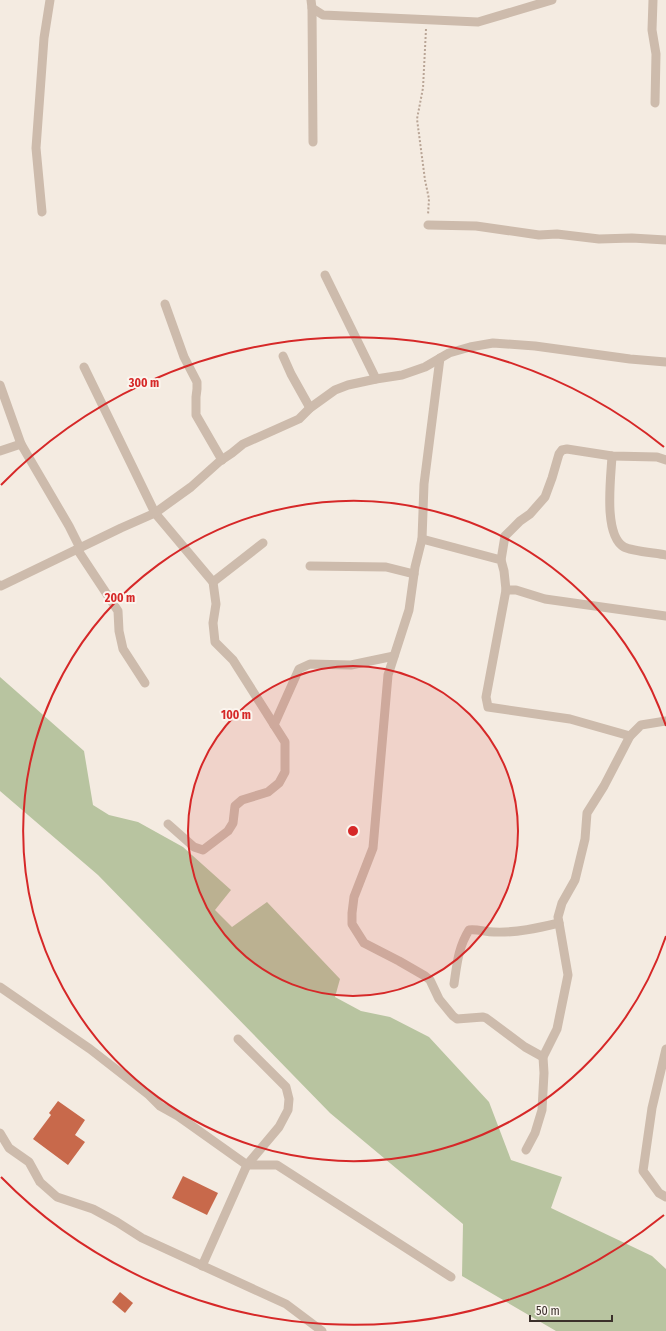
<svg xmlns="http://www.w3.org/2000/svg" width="666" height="1331" viewBox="0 0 666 1331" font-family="'Fira Sans Condensed',sans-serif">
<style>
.green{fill:#b8c4a0}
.building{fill:#c8694b}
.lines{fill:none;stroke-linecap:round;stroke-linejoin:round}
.path{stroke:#b9a596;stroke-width:2;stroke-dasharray:2 2;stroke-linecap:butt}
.minor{stroke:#cdbbac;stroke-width:9}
.ring{fill:none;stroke:#d62828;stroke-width:2}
.centre{fill:#d62828;stroke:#fbf5ee;stroke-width:2}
.ring-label{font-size:12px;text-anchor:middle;font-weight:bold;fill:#d62828;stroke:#fbf5ee;stroke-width:4;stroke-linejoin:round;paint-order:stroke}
</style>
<rect width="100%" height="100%" fill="#f4ebe1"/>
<polygon class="green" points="0,677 84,751 93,805 109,815 138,822 183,847 231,890 215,910 232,927 267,902 340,979 335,997 361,1011 390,1017 429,1037 489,1102 511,1160 562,1177 551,1208 652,1256 666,1269 666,1331 556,1331 462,1276 463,1224 330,1113 98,875 0,791"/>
<g class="building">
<polygon points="58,1101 85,1120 75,1135 85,1142 68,1165 33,1139 51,1115 49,1113"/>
<polygon points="183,1176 218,1193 207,1215 172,1198"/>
<polygon points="120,1292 133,1303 125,1313 112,1302"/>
</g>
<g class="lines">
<polyline class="path" points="426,29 423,88 417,119 425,180 429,199 428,215"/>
<g class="minor">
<polyline points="311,0 312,8 323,15 478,22 552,0"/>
<polyline points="653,0 652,30 656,54 655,103"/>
<polyline points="312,8 313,142"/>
<polyline points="42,212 36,148 44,38 50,0"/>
<polyline points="428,225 476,226 539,235 557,234 599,239 632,238 666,240"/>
<polyline points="325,275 376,379"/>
<polyline points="165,304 184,357 197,382 197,389 196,397 196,415 222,460"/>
<polyline points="283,356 291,374 310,408"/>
<polyline points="84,367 155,513 213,582 216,604 213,623 215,642 233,660 285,742 285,772 279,783 268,792 242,800 235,806 233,823 228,831 203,850 194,847 168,824"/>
<polyline points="0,385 21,444 69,526 80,548"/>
<polyline points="0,451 21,444"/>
<path d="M612 456C611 477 603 535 624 547 631 551 656 553 666 555"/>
<polyline points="422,539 424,484 440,358"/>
<polyline points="77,549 118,611 119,631 123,649 145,683"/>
<polyline points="501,560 505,536 520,521 530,514 545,497 552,478 559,454 562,450 567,449 612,456 657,457 666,460"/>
<polyline points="310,566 386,567 414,574"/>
<polyline points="213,582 263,543"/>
<polyline points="0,585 1,586 121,528 155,513 191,487 220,461 232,453 243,444 299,419 310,408 335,390 348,385 376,379 402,375 425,367 449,353 470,347 493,343 535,346 630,359 666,362"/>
<polyline points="506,590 486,697 488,707 570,719 630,736"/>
<polyline points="274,725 299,669 310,664 351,665 394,656"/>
<path d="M454 984C457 964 458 948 469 930 478 929 485 932 494 932 516 933 538 928 559 923"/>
<polyline points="0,987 90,1049 149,1095 160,1106 178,1116 247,1165 277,1165 451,1277"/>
<polyline points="666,1049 652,1108 643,1171 659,1193 666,1197"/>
<polyline points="543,1057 525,1047 486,1018 483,1017 457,1019 453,1016 439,999 430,980 425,976 399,961 364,943 352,924 352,913 354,897 373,848 388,675 409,610 415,567 422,539 501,560 504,571 506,590 516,590 545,599 666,616"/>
<polyline points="0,1133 9,1148 29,1162 40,1182 57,1197 93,1209 117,1222 142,1238 286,1304 322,1331"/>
<polyline points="526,1150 535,1133 542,1110 544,1073 543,1057 557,1029 568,975 558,917 562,903 575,880 585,839 587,813 604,786 630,736 641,725 666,721"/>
<polyline points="202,1266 247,1165 279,1127 288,1110 289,1099 286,1087 238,1039"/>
</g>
</g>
<circle cx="353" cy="831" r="165" fill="#d62828" fill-opacity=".12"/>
<g class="ring">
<circle cx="353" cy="831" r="165"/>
<path d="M666 936A330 330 0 1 1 666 726"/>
<path d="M664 1215A494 494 0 0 1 1 1177M1 485A494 494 0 0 1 664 447"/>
</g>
<circle cx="353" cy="831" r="6" class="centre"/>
<g class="ring-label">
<text x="144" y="387">300 m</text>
<text x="120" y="602">200 m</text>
<text x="236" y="719">100 m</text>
</g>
<path d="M530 1315v6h82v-6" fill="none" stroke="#3b302b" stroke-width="2"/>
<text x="536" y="1315" font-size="12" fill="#3b302b" stroke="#fbf5ee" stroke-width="3" paint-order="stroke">50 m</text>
</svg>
